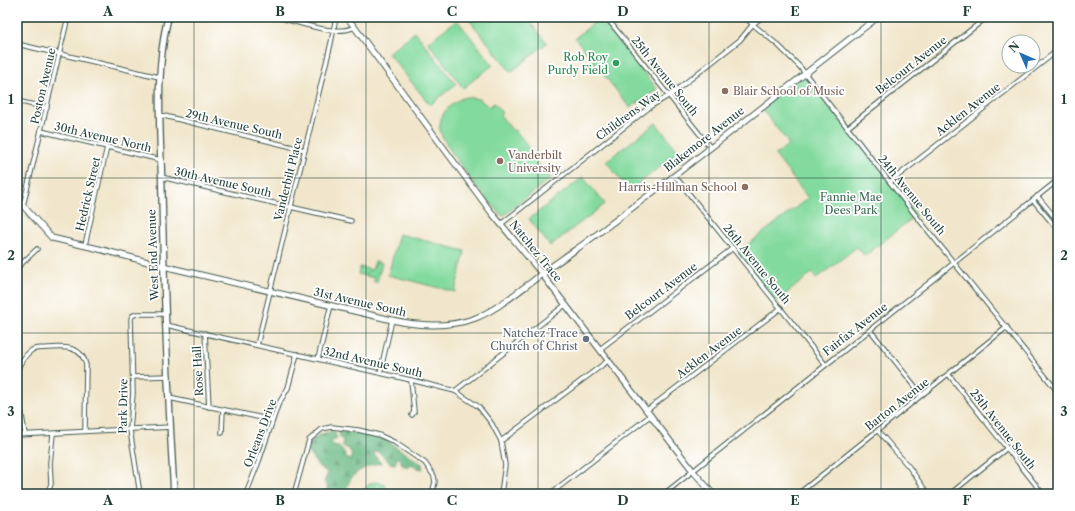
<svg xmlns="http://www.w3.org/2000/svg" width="1075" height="511" viewBox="0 0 1075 511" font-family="'Libre Caslon Text',serif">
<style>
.grass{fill:url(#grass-dots);stroke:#518c69}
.forest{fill:url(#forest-firs);stroke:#447c5c}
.park{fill:#83da9e;stroke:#518c69}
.garden{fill:url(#garden-furrows);stroke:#518c69}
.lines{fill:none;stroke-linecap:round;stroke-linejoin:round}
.minor-casing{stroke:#3e564b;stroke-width:5.5}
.secondary-casing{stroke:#3e564b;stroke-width:7}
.primary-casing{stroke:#3e564b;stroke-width:8}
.minor{stroke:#fff;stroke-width:3.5}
.secondary{stroke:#fff;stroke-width:5}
.primary{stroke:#fff;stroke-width:5.5}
.grid{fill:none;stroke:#1f3d34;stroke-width:1;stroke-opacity:0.55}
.leisure-dot{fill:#2e9e5b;stroke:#fff;stroke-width:1.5}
.education-dot{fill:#8d6e63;stroke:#fff;stroke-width:1.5}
.worship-dot{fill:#6b7280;stroke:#fff;stroke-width:1.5}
.labels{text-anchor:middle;stroke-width:3.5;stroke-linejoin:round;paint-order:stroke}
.leisure-label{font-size:11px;fill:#27864d;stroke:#fff;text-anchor:end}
.street-label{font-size:11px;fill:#1f3d34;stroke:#fff}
.education-label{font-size:11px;fill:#785e54;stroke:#fff;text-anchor:start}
.park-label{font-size:11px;fill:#38644e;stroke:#fff}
.worship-label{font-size:11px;fill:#5b616d;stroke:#fff;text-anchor:end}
.neatline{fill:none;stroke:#1f3d34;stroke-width:1.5}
.grid-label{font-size:13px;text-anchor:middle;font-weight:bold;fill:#1f3d34}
</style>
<defs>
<pattern id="grass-dots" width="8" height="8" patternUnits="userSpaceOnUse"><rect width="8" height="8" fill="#83da9e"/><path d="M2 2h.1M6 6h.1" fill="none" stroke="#6bb282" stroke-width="1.8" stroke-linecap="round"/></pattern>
<pattern id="forest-firs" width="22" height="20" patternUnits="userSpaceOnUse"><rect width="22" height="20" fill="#6aba85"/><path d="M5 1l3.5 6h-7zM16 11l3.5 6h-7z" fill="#57986e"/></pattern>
<pattern id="garden-furrows" width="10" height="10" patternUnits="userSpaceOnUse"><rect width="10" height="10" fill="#83da9e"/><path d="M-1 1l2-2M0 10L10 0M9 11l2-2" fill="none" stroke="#6bb282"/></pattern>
</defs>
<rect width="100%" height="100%" fill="#fff"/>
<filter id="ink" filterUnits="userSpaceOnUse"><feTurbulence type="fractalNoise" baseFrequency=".025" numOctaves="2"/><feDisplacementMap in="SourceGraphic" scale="8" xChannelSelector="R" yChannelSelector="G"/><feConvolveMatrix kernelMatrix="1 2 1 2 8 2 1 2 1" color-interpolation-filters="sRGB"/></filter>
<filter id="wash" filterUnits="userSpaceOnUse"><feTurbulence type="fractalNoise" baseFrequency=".012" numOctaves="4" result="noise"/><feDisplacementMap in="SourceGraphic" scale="16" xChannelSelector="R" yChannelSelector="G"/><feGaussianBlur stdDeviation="0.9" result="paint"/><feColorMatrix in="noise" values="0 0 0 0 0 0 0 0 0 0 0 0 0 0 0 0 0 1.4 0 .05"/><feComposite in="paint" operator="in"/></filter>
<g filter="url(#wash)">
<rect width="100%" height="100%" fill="#f1e6cb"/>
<path class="grass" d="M374 482C382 482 388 486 388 494H361L368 485Z"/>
<path class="forest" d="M334 431 337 438 330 443 340 448 345 453V457L350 460 352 455 349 449 342 446 343 441 340 437 339 431 362 433 384 439 422 464 423 469 417 468 412 464 408 467 402 465 400 458H397L395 464 390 463 379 452H373L378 460 381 463C364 466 347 474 346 494H324L328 487 324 482 328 473 318 466 308 452 311 441 320 434Z"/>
<g class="park">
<polygon points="467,17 526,17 547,43 511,72"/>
<polygon points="600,18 657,89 637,104 636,103 630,108 575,38"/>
<polygon points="457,20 493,65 463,88 428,42"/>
<polygon points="415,32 456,84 430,105 388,53"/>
<polygon points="805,73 916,215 865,256 857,247 816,279 812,273 776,302 737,253 808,198 775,155 789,144 761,108"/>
<path d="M466 97 479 99 489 107 494 103 502 113 500 115 513 131 515 130 528 146 527 148 530 152 529 154 551 178 503 216C492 208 441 143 440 130 438 114 452 101 466 97Z"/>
<polygon points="656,123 679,152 629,191 606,161"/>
<polygon points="583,177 605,204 550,246 529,219"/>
<polygon points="399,234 465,251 455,292 388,275"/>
</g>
<polygon class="garden" points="375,261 382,263 377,282 374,282 374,278 358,274 360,267 372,270"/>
</g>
<g filter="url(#ink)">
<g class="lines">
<g class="minor-casing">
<g id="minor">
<polyline points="160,17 168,19"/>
<path d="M277 17C299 22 334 37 355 27"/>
<polyline points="606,17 710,147"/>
<polyline points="744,17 779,46 800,67 917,217 1058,392"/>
<polyline points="17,44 159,77"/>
<polyline points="17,101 47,108"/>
<polyline points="160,115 305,150"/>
<polyline points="847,128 987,17"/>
<polyline points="41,131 161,160"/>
<polyline points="674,175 825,364"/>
<polyline points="161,177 351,221"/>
<polyline points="890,182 1058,50"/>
<polyline points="1037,196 1058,221"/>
<polyline points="1033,200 1058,230"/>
<polyline points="23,206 68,17"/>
<polyline points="501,224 651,106 670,95 740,40 753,24 762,17"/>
<polyline points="85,245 107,147"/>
<polyline points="17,268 37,249"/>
<polyline points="166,325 411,380 455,391 479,407 492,424 501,441 505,465 501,494"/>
<polyline points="870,330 922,395"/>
<polyline points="205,333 209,407"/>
<polyline points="257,345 331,43 336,17"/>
<polyline points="600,349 733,248"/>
<polyline points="318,359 331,305"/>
<path d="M17 371C19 364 26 354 32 350 36 348 42 348 47 348 63 347 82 345 86 365L85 431"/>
<polyline points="380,373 392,320"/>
<polyline points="949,375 1043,494"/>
<polyline points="133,377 169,376"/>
<polyline points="411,380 414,412 412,415"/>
<polyline points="17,387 25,434"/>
<polyline points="455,391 565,305"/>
<polyline points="169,398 272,420"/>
<polyline points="647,410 781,308"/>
<polyline points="878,431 909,467 928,494"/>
<polyline points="222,433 223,410"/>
<polyline points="17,435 171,427"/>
<polyline points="501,441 609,360"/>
<polyline points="47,494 51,484 50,463 53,434"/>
<polyline points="140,494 130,430 133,393 131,319 132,316 136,314 165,314"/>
<polyline points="246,494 259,461 278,405 288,388 297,354"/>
<polyline points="294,494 309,440 322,429 332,427 358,430 379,435 394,442 425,463 434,476 435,482 432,494"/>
<polyline points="550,494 651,415"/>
<polyline points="664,494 1058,180"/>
<polyline points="798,494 1007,327"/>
<polyline points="950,494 1007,448"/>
</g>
</g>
<g class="secondary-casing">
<g id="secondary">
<polyline points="347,17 491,212 542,274 693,471 713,494"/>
<path d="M17 199 52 238 99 249 163 266 392 320C419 326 446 328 473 319 495 311 515 294 534 280 548 269 563 258 578 248 680 174 778 94 878 17"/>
</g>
</g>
<g class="primary-casing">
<path id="primary" d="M168 17C154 75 161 135 162 195 164 295 168 394 174 494"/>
</g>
<use href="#minor" class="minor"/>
<use href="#secondary" class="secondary"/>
<use href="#primary" class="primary"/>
</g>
</g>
<path class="grid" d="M194 17V494M366 17V494M538 17V494M709 17V494M881 17V494M17 178H1058M17 333H1058"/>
<circle class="leisure-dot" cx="616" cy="63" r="4"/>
<g class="education-dot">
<circle cx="725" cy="91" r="4"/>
<circle cx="500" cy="161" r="4"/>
<circle cx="745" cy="187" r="4"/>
</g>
<circle class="worship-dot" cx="586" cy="339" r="4"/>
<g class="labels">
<g class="leisure-label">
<text x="608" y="61">Rob Roy<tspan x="608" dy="13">Purdy Field</tspan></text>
</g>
<g class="street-label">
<text transform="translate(911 65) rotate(-38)" y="4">Belcourt Avenue</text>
<text transform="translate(665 76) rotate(51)" y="4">25th Avenue South</text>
<text transform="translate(43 86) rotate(-77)" y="4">Poston Avenue</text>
<text transform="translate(968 109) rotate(-38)" y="4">Acklen Avenue</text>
<text transform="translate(628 115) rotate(-36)" y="4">Childrens Way</text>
<text transform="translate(234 124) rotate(13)" y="4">29th Avenue South</text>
<text transform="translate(103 137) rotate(13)" y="4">30th Avenue North</text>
<text transform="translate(704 139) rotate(-38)" y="4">Blakemore Avenue</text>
<text transform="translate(288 179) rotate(-76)" y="4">Vanderbilt Place</text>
<text transform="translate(223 182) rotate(13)" y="4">30th Avenue South</text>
<text transform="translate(88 194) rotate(-77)" y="4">Hedrick Street</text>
<text transform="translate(912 195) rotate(51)" y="4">24th Avenue South</text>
<text transform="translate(536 251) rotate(51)" y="4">Natchez Trace</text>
<text transform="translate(153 255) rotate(-92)" y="4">West End Avenue</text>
<text transform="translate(757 264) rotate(51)" y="4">26th Avenue South</text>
<text transform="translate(661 291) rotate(-37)" y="4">Belcourt Avenue</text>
<text transform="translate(360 302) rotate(13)" y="4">31st Avenue South</text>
<text transform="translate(855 329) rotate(-38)" y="4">Fairfax Avenue</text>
<text transform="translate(709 352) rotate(-37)" y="4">Acklen Avenue</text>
<text transform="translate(373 362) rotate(13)" y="4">32nd Avenue South</text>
<text transform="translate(198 371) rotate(-93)" y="4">Rose Hall</text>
<text transform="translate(897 404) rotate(-38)" y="4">Barton Avenue</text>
<text transform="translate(123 406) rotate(-89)" y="4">Park Drive</text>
<text transform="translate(1003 429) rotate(52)" y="4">25th Avenue South</text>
<text transform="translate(260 433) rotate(-69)" y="4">Orleans Drive</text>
</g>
<g class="education-label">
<text x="733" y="95">Blair School of Music</text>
<text x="508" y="159">Vanderbilt<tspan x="508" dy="13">University</tspan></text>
<text x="737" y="191" text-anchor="end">Harris-Hillman School</text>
</g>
<g class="park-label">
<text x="851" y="201">Fannie Mae<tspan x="851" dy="13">Dees Park</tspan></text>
</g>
<g class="worship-label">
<text x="578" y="337">Natchez Trace<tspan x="578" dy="13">Church of Christ</tspan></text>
</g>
</g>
<rect width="1075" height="511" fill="none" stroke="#fff" stroke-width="44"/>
<g transform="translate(1021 54) rotate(315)"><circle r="19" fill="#ffffff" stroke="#a5b1ae"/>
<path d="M0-3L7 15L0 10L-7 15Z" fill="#1f6fb2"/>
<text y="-6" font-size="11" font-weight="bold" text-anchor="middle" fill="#1f3d34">N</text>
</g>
<rect x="22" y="22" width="1031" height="467" class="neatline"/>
<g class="grid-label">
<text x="108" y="16">A</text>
<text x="280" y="16">B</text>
<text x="452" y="16">C</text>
<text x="623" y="16">D</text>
<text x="795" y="16">E</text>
<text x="967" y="16">F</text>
<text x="11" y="104">1</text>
<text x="1064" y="104">1</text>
<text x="11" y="260">2</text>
<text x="1064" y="260">2</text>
<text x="11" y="416">3</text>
<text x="1064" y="416">3</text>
<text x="108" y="505">A</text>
<text x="280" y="505">B</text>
<text x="452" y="505">C</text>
<text x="623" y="505">D</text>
<text x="795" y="505">E</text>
<text x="967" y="505">F</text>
</g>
</svg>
